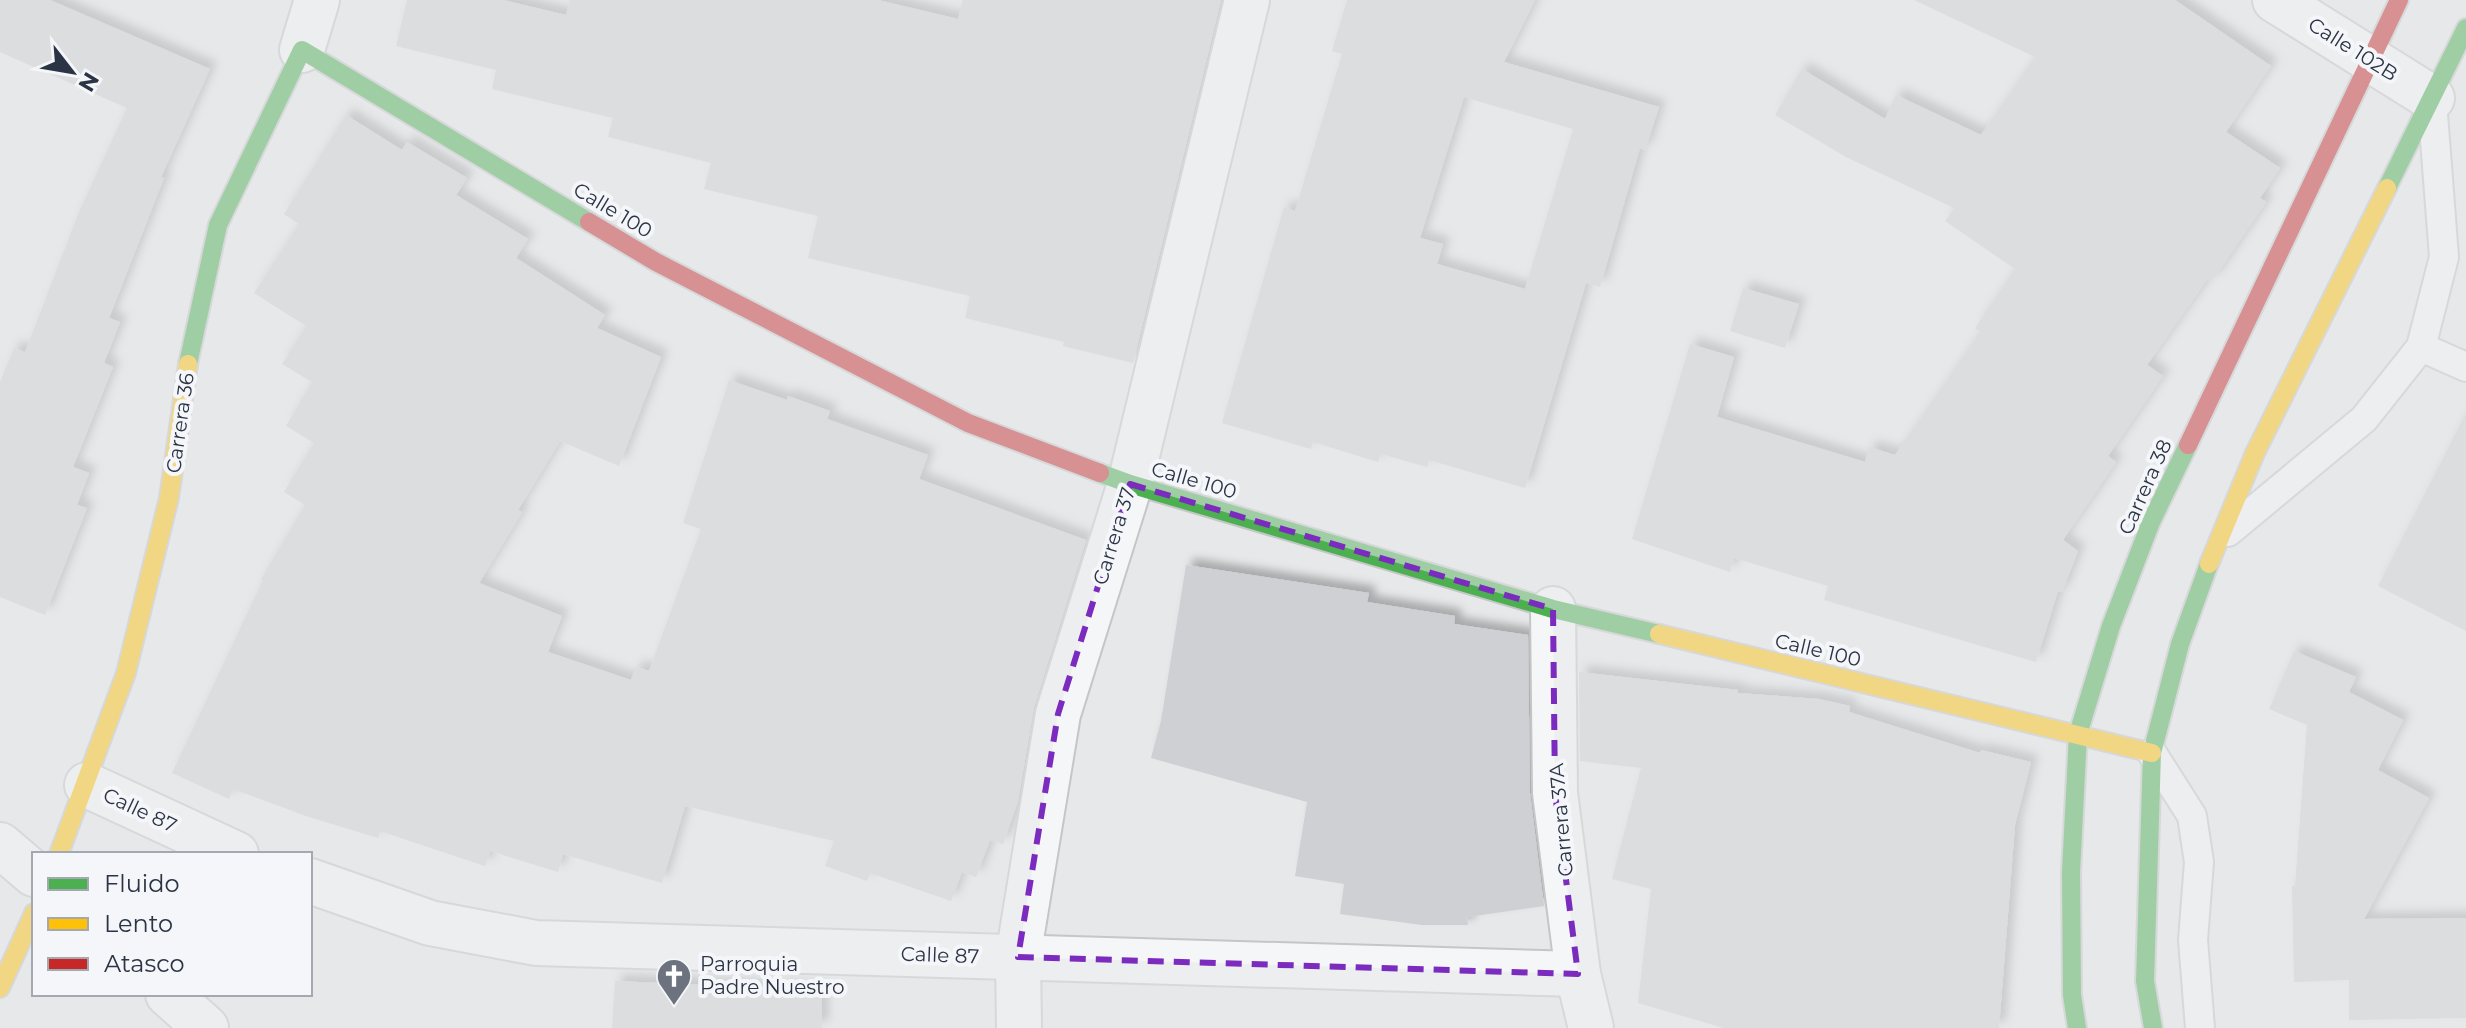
<svg xmlns="http://www.w3.org/2000/svg" width="2466" height="1028" viewBox="0 0 2466 1028" font-family="Montserrat,sans-serif">
<style>
.building{fill:#ced0d3;fill-rule:evenodd;filter:url(#shadow)}
.lines{fill:none;stroke-linecap:round;stroke-linejoin:round}
.lane-casing{stroke:#c4c6c8;stroke-width:32}
.street-casing{stroke:#c4c6c8;stroke-width:48}
.fast-casing{stroke:#c4c6c8;stroke-width:22}
.slow-casing{stroke:#c4c6c8;stroke-width:22}
.jam-casing{stroke:#c4c6c8;stroke-width:22}
.lane{stroke:#f5f6f7;stroke-width:28}
.street{stroke:#f5f6f7;stroke-width:44}
.fast{stroke:#4caf50;stroke-width:18}
.slow{stroke:#ffc107;stroke-width:18}
.jam{stroke:#c62828;stroke-width:18}
.marked{fill:none;stroke:#7b2cbf;stroke-width:6;stroke-dasharray:16 10;stroke-linejoin:round}
.labels{text-anchor:middle;stroke-width:8;stroke-linejoin:round;paint-order:stroke}
.street-label{font-size:20px;fill:#2b3445;stroke:#f4f6f9}
.poi-label{font-size:20px;fill:#2b3445;stroke:#f4f6f9;text-anchor:start}
</style>
<defs>
<filter id="shadow"><feDropShadow dx="7" dy="-7" stdDeviation="4" flood-color="#0004"/></filter>
</defs>
<rect width="100%" height="100%" fill="#e6e8ea"/>
<g class="building">
<polygon points="0,0 50,0 210,69 161,177 164,178 109,318 120,322 104,363 113,367 73,467 89,473 77,505 87,508 45,615 0,597 0,382 14,348 25,352 79,212 127,108 0,52"/>
<polygon points="407,0 503,0 566,15 570,0 878,0 958,19 963,0 1221,0 1133,363 1063,346 1064,342 965,318 970,296 808,258 818,216 704,189 711,163 608,137 613,118 492,89 496,70 396,46"/>
<path d="M1347 0H1535L1504 62 1659 107 1645 150 1640 148 1600 287 1586 283 1525 488 1429 460 1427 467 1381 454 1378 462 1313 442 1311 449 1222 423 1284 207 1295 211 1342 54 1332 51ZM1464 97 1573 129 1525 289 1437 264 1443 244 1420 238Z"/>
<polygon points="1914,0 2175,0 2271,66 2226,132 2280,168 2260,198 2266,202 2212,281 2208,278 2147,365 2163,376 2108,456 2116,462 2063,540 2078,551 2062,592 2058,591 2036,662 1824,600 1828,586 1734,558 1730,572 1632,539 1690,344 1734,357 1717,417 1865,462 1869,447 1895,455 1980,332 1975,328 2015,269 1945,221 1954,208 1846,157 1775,115 1802,69 1885,119 1896,95 1981,135 2035,57"/>
<polygon points="346,115 402,150 407,142 467,178 456,195 528,239 516,258 605,315 597,328 661,357 619,466 560,441 518,510 522,512 479,583 562,616 548,652 631,680 636,667 649,671 701,529 683,523 729,380 787,400 788,396 830,411 827,419 928,455 919,479 1086,540 1034,707 1018,801 1003,844 990,840 976,877 962,872 951,901 870,873 867,881 825,866 834,841 685,806 662,883 563,854 558,872 490,851 485,866 380,831 378,838 306,816 233,789 229,799 172,773 263,580 261,579 305,505 284,492 314,443 286,426 312,382 282,364 306,326 254,293 299,224 284,214"/>
<polygon points="1743,288 1799,304 1785,348 1730,331"/>
<polygon points="2466,413 2466,631 2378,586"/>
<polygon points="1186,565 1369,593 1367,602 1455,616 1454,624 1528,635 1530,793 1544,906 1467,917 1468,925 1422,925 1340,914 1344,884 1295,876 1307,802 1151,758 1161,721"/>
<polygon points="2294,651 2356,677 2349,692 2403,720 2378,770 2429,798 2364,919 2466,918 2466,1018 2349,1020 2349,980 2294,982 2292,886 2295,886 2307,725 2269,709"/>
<polygon points="1579,672 1738,690 1738,693 1819,699 1850,706 1849,712 1980,753 1981,750 2031,762 2015,825 1999,1028 1724,1028 1638,1003 1651,889 1612,879 1641,768 1580,761"/>
<polygon points="615,981 822,990 822,1028 612,1028"/>
</g>
<g class="lines">
<g class="lane-casing">
<g id="lane">
<polyline points="2421,347 2466,367"/>
<polyline points="2228,532 2364,419 2421,347 2444,257 2432,101"/>
<polyline points="2152,753 2192,816 2199,862 2193,940 2200,1028"/>
</g>
</g>
<g class="street-casing">
<g id="street">
<polyline points="2275,0 2432,98"/>
<polyline points="302,50 317,0"/>
<polyline points="1553,609 1555,793 1578,974 1591,1028"/>
<polyline points="87,785 236,854"/>
<polyline points="0,845 34,874"/>
<polyline points="310,881 430,923 536,943 1578,974"/>
<polyline points="168,994 206,1028"/>
<polyline points="1019,1028 1018,957 1058,714 1130,484 1247,0"/>
</g>
</g>
<g class="fast-casing">
<g id="fast">
<polyline points="2387,188 2466,28"/>
<polyline points="188,364 218,225 302,50 589,222"/>
<polyline points="1100,473 1130,484 1553,609 1659,634"/>
<polyline points="2077,1028 2072,995 2071,872 2078,734 2111,626 2151,522 2188,445"/>
<polyline points="2153,1028 2145,981 2152,753 2180,644 2209,564"/>
</g>
</g>
<g class="slow-casing">
<g id="slow">
<polyline points="2209,564 2255,453 2387,188"/>
<polyline points="1659,634 2152,753"/>
<polyline points="59,854 126,673 169,498 188,364"/>
<polyline points="0,988 34,913"/>
</g>
</g>
<g class="jam-casing">
<g id="jam">
<polyline points="589,222 656,262 968,423 1100,473"/>
<polyline points="2188,445 2399,0"/>
</g>
</g>
<use href="#lane" class="lane"/>
<use href="#street" class="street"/>
<use href="#fast" class="fast"/>
<use href="#slow" class="slow"/>
<use href="#jam" class="jam"/>
</g>
<path d="M0 0H2466V1028H0ZM1130 484 1553 609 1555 793 1578 974 1018 957 1058 714Z" fill="#e6e8ea" fill-opacity=".55" fill-rule="evenodd"/>
<path class="marked" d="M1130 484 1553 609 1555 793 1578 974 1018 957 1058 714Z"/>
<defs>
<g id="church-pin" transform="scale(1.8)"><path d="M0 17L-7.5 6A9.5 9.5 0 1 1 7.5 6Z" fill="#6c737f" stroke="#f4f6f9"/><path d="M-1.2-6h2.4v3.5h3.3v2.4h-3.3V6h-2.4V-.1h-3.3v-2.4h3.3Z" fill="#fff"/></g>
</defs>
<g fill-rule="evenodd">
<use href="#church-pin" x="674" y="976"/>
</g>
<g class="labels">
<g class="street-label">
<text transform="translate(2353 49) rotate(32)" y="7">Calle 102B</text>
<text transform="translate(613 210) rotate(31)" y="7">Calle 100</text>
<text transform="translate(180 423) rotate(-82)" y="7">Carrera 36</text>
<text transform="translate(1194 480) rotate(16)" y="7">Calle 100</text>
<text transform="translate(2145 487) rotate(-66)" y="7">Carrera 38</text>
<text transform="translate(1114 536) rotate(-73)" y="7">Carrera 37</text>
<text transform="translate(1818 650) rotate(13)" y="7">Calle 100</text>
<text transform="translate(140 810) rotate(25)" y="7">Calle 87</text>
<text transform="translate(1561 820) rotate(-95)" y="7">Carrera 37A</text>
<text transform="translate(940 955) rotate(2)" y="7">Calle 87</text>
</g>
<g class="poi-label">
<text x="700" y="971">Parroquia<tspan x="700" dy="23">Padre Nuestro</tspan></text>
</g>
</g>
<rect x="32" y="852" width="280" height="144" fill="#f4f6f9" stroke="#a4a8b1" stroke-width="2"/>
<rect x="48" y="878" width="40" height="12" fill="#4caf50" stroke="#a4a8b1" stroke-width="2"/>
<text x="104" y="892" font-size="24" fill="#2b3445">Fluido</text>
<rect x="48" y="918" width="40" height="12" fill="#ffc107" stroke="#a4a8b1" stroke-width="2"/>
<text x="104" y="932" font-size="24" fill="#2b3445">Lento</text>
<rect x="48" y="958" width="40" height="12" fill="#c62828" stroke="#a4a8b1" stroke-width="2"/>
<text x="104" y="972" font-size="24" fill="#2b3445">Atasco</text>
<g transform="translate(72 72) rotate(121)" stroke="#f4f6f9" stroke-width="6" paint-order="stroke">
<path d="M0-6L14 30L0 20L-14 30Z" fill="#2b3445"/>
<text y="-12" font-size="22" font-weight="bold" text-anchor="middle" fill="#2b3445">N</text>
</g>
</svg>
